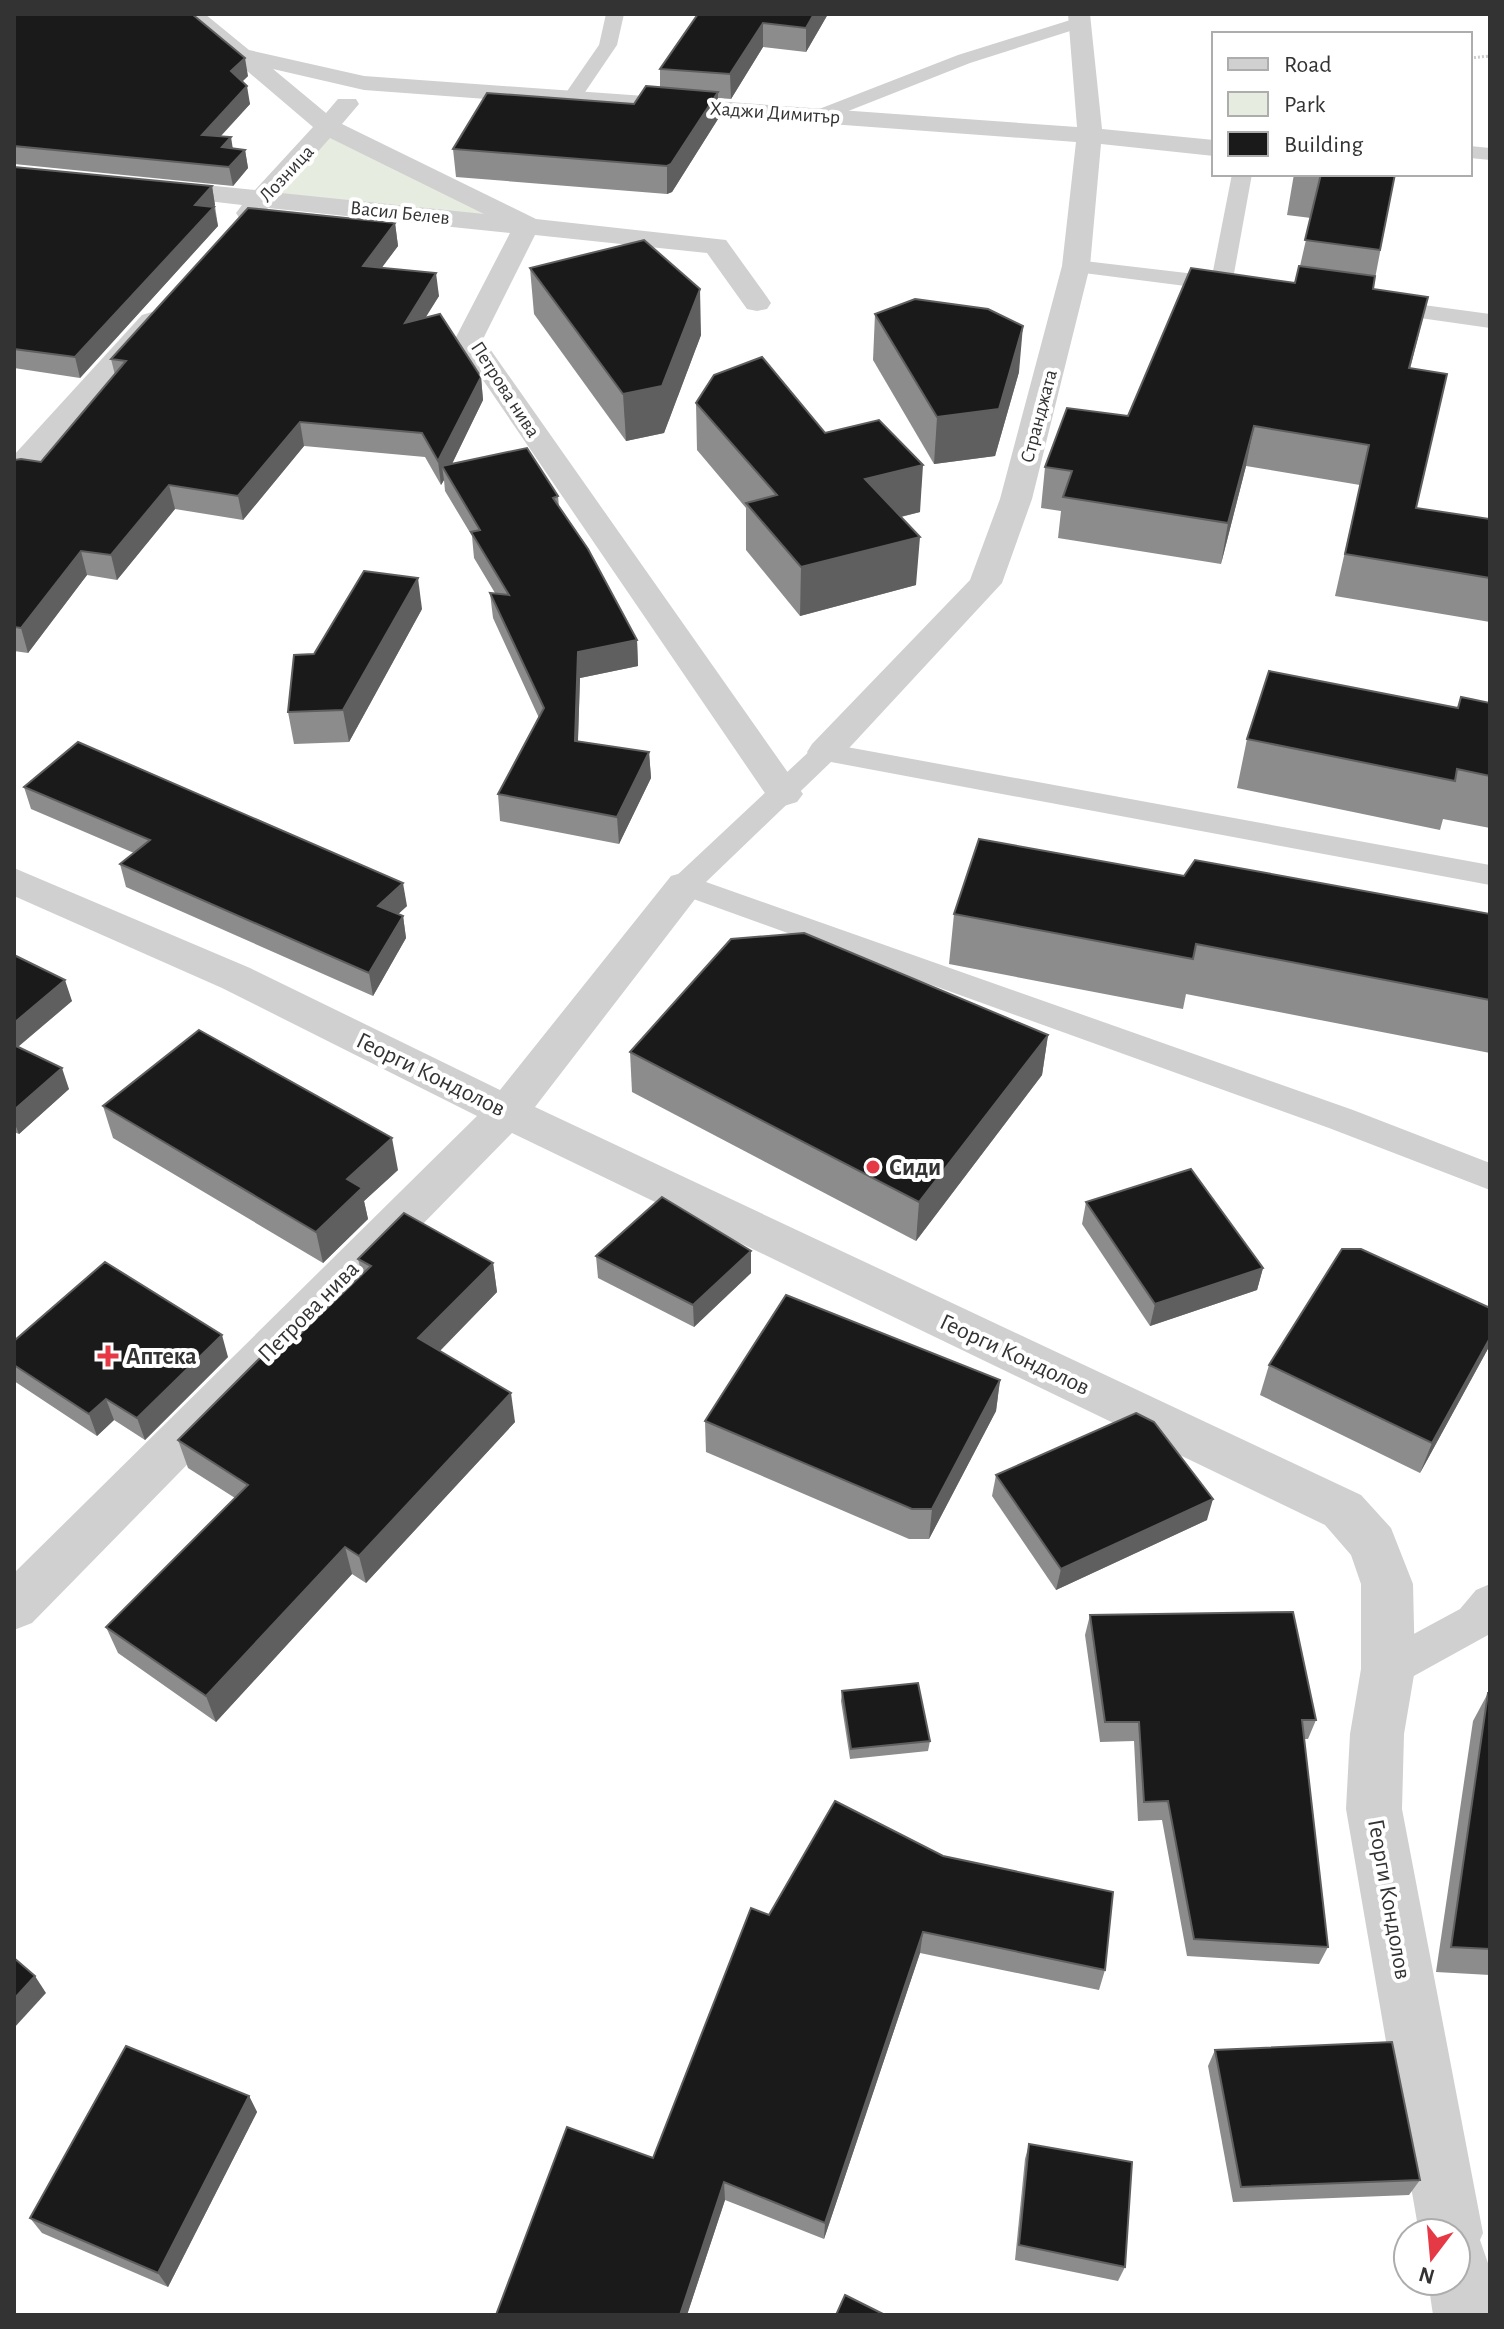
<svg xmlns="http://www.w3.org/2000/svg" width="1504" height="2329" viewBox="0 0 1504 2329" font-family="'Alegreya Sans',sans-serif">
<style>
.green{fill:#e6ecdf}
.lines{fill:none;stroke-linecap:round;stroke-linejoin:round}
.path{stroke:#cdcdcd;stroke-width:3;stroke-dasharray:2 2;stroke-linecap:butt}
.service{fill:#d0d0d0;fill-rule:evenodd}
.minor{fill:#d0d0d0;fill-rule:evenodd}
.wall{fill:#8c8c8c}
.shaded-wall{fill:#5f5f5f}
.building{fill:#1a1a1a;stroke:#5f5f5f;stroke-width:2}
.poi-dot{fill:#e63946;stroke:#fff;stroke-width:3}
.labels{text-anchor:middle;stroke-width:8;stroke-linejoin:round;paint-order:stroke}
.far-street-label{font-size:20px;fill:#333;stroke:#fff}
.street-label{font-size:24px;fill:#333;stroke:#fff}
.poi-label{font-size:24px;font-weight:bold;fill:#333;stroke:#fff;text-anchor:start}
</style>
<rect width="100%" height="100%" fill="#fff"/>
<polygon class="green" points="328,127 527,225 263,198"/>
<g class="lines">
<polyline class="path" points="1470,58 1490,56"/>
<g class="service">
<polygon points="606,14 624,14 617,45 579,101 565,101 563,97 599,45"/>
<polygon points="1080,17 1086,18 1089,22 1086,26 970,63 828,119 814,119 811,115 814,111 958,55"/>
<polygon points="1470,146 1490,148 1490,160 1470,158"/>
<polygon points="1232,174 1252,174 1233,279 1264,284 1267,289 1264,294 1256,295 1076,272 1065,266 1076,260 1212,276"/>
<polygon points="1379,299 1490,314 1490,328 1371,311 1368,306 1371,301"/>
<polygon points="825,743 1490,865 1490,885 831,762 706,882 1353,1110 1490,1163 1490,1190 1329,1128 674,892 670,885 674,878 815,746"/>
<polygon points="1490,1584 1488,1635 1403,1682 1388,1688 1373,1682 1367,1669 1373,1656 1460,1609 1476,1590"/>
</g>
<g class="minor">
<path d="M180 14H205L249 50 364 76 1077 127 1068 14H1090L1102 129 1214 140V156L1101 144 1090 266 1032 499 1002 583 838 760 825 763 812 760 807 752 812 744 970 580 1000 499 1062 266 1076 142 364 90 273 69 326 113 338 99H356L359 104 342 124 536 219 726 240 767 297 771 303 767 309 757 311 747 309 707 253 535 235 483 339 803 794 797 802 784 806 771 802 455 339 510 233 268 208C259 218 254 222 240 219L236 213 242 205 147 194 143 188 147 182 156 180 255 190 313 127ZM330 138 484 214 281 193Z"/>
<polygon points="152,312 162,315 166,321 162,327 25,481 14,483 14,455 142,315"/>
<polygon points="14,868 250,968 500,1090 671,876 685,872 699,876 704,885 699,894 535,1107 1361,1495 1391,1528 1413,1584 1415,1669 1404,1734 1402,1809 1483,2233 1480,2240 1490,2269 1490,2315 1433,2315 1428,2281 1456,2281 1456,2233 1419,2233 1346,1809 1350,1734 1361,1669 1361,1584 1351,1555 1325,1525 512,1133 32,1623 14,1630 14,1573 477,1116 222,988 14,896"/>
</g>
</g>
<g class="wall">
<polygon points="14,14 248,76 242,82 250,104 221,136 233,148 245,150 248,168 233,186 14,164"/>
<polygon points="698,14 828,14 806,52 763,47 731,99 718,98 718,119 672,192 667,194 456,177 453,149 634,104 660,87 660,69"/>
<polygon points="14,167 212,186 218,226 80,378 14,368"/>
<polygon points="1294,174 1395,174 1373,289 1428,297 1410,369 1416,508 1490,519 1490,622 1335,596 1360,485 1246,466 1221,564 1058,538 1061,511 1041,508 1045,467 1128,416 1295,283 1300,266 1311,218 1287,215"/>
<polygon points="395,223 398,246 381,268 439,296 425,317 481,377 483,400 452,464 558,496 559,507 637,640 638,666 580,678 578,741 649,752 651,778 619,844 500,821 498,794 539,718 493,618 490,593 495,593 474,558 472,536 445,491 444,480 441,485 425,457 304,446 243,520 175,509 117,580 87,575 28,653 14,651 14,460 41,462 115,375 111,359"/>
<polygon points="530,268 701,335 664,433 626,441 534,314"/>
<polygon points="875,314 1019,372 995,456 934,464 873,360"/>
<polygon points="696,403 825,433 920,512 901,517 916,585 800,616 746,550 746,508 697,450"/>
<polygon points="422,609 349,742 294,744 288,712"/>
<polygon points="1490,703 1490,828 1443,819 1440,830 1237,788 1247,739"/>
<polygon points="24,787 407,906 398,914 403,916 406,938 373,996 126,887 120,864 134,853 31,809"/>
<polygon points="1184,876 1490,914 1490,1053 1186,994 1183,1009 949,964 954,914"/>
<polygon points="14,955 72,1001 18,1047 69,1089 19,1134 14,1132"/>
<polygon points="1048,1035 1042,1075 916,1241 632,1092 630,1052"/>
<polygon points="103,1106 398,1170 364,1201 368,1219 323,1263 113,1138"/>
<polygon points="1086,1202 1263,1268 1257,1290 1150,1326 1082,1224"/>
<polygon points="596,1256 751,1273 694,1327 598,1278"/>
<polygon points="358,1259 493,1263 497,1292 440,1351 515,1422 366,1583 352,1574 216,1722 118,1653 106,1627 235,1498 188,1468 178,1440 272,1361 362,1275"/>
<polygon points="1490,1308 1490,1345 1420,1473 1260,1395 1269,1365"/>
<polygon points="14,1341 228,1357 145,1440 114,1420 97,1436 14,1381"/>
<polygon points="1000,1380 996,1411 929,1539 909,1539 706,1452 705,1421"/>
<polygon points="996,1475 1207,1520 1056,1590 992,1496"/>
<polygon points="1090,1615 1316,1720 1308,1739 1304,1739 1328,1947 1319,1964 1187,1956 1162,1820 1138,1821 1134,1741 1100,1742 1085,1635"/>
<polygon points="842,1691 930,1741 928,1751 850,1759 841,1701"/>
<polygon points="1488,1693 1490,1693 1490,1975 1436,1972 1473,1721"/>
<polygon points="835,1801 1105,1970 1099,1990 920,1953 824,2239 725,2200 687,2315 496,2315 653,2158 769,1915"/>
<polygon points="1215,2050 1420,2180 1409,2195 1233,2202 1208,2066"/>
<polygon points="249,2096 257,2112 168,2287 42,2233 30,2218"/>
<polygon points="1029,2144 1125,2267 1118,2281 1015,2260 1025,2159"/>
</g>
<g class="shaded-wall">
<polygon points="814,14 828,14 806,52 806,28"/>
<polygon points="763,23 763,47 731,99 730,74"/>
<polygon points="245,58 248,76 234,89 231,71"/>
<polygon points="247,86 250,104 205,153 202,135"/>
<polygon points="718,92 718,119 672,192 667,194 667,166"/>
<polygon points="231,137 234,156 222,147"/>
<polygon points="245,150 248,168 233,186 229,167"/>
<polygon points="212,186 215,205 204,218 214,207 218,226 80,378 75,357 195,205"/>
<polygon points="395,223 398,246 366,289 363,266"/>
<polygon points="436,273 439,296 408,346 405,323"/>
<polygon points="700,289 701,335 664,433 626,441 623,394"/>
<polygon points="1023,326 1019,372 995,456 934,464 937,417"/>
<polygon points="481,377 483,400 447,474 442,466 444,480 441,485 438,461"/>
<polygon points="300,422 304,446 243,520 238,496"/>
<polygon points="1254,426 1246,466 1221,564 1228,523"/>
<polygon points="923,465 920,512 863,526 865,479"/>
<polygon points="169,485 175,509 117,580 111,555"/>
<polygon points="920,537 916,585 800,616 801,567"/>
<polygon points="81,551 87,575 28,653 21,628"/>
<polygon points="418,578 422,609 349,742 343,710"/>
<polygon points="637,640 638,666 580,678 577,767 575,741 578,652"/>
<polygon points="649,752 651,778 619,844 617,817"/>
<polygon points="403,883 407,906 382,929 378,906"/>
<polygon points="403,916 406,938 373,996 369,973"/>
<polygon points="65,980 72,1001 14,1050 14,1023"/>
<polygon points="1048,1035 1042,1075 916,1241 919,1202"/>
<polygon points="62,1068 69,1089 19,1134 14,1122 14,1110"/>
<polygon points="392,1138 398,1170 364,1201 368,1219 323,1263 316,1232 347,1179"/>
<polygon points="751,1251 751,1273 694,1327 693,1305"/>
<polygon points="493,1263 497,1292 424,1367 418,1338"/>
<polygon points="1263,1268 1257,1290 1150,1326 1155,1304"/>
<polygon points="222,1335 228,1357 145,1440 137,1418"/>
<polygon points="1490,1338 1490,1345 1420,1473 1432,1443"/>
<polygon points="1000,1380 996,1411 929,1539 932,1509"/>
<polygon points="511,1393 515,1422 366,1583 359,1556"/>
<polygon points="106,1399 114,1420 97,1436 89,1414"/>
<polygon points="1213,1499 1207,1520 1056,1590 1061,1569"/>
<polygon points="345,1547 352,1574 216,1722 206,1696"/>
<polygon points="923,1932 920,1953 824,2239 825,2223"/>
<polygon points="35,1976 46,1993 14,2028 14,1999"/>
<polygon points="249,2096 257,2112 168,2287 158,2273"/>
<polygon points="724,2182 725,2200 687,2315 680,2315"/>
</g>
<g class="building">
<polygon points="14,14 192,14 245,58 231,71 247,86 202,135 231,137 222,147 245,150 229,167 14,146"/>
<polygon points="698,14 814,14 806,28 763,23 730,74 660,69"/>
<polygon points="646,86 718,92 671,164 667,166 453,149 487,93 634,104"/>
<polygon points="14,167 212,186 195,205 214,207 75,357 14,349"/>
<polygon points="1321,174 1395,174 1380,250 1305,240"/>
<polygon points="248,208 395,223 363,266 436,273 405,323 440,314 481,377 438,461 422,433 300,422 238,496 169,485 111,555 81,551 21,628 14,627 14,460 21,459 41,462 126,361 111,359"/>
<polygon points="644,240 700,289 662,386 623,394 530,268"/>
<polygon points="1299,266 1375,276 1373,289 1428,297 1409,368 1447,374 1416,508 1490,519 1490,578 1345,554 1369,445 1254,426 1228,523 1063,497 1072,471 1045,467 1067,408 1128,416 1191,268 1295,283"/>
<polygon points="915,299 988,309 1023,326 999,409 937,417 875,314"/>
<polygon points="762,357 825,433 879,420 923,465 865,479 920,537 801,567 746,503 777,495 696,403 714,375"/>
<polygon points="527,448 558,496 553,498 588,549 637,640 578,652 575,741 649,752 617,817 498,794 544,708 490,593 509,595 471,532 480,530 442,466"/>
<polygon points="364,571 418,578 343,710 288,712 294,655 314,654"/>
<polygon points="1269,671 1458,708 1461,697 1490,703 1490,776 1457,769 1455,781 1247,739"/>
<polygon points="78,742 403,883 378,906 403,916 369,973 120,864 150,840 24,787"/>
<polygon points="979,839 1184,876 1195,860 1490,914 1490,1000 1196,944 1193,959 954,914"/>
<polygon points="804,933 1048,1035 919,1202 630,1052 731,939"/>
<polygon points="14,955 65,980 14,1023"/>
<polygon points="199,1030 392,1138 347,1179 362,1188 316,1232 103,1106"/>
<polygon points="14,1045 62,1068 14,1110"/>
<polygon points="1191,1169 1263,1268 1155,1304 1086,1202"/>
<polygon points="662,1197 751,1251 693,1305 596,1256"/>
<polygon points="404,1213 493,1263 418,1338 511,1393 359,1556 345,1547 206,1696 106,1627 248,1485 178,1440 263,1355 272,1361 371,1266 358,1259"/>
<polygon points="1342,1249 1361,1249 1490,1308 1490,1338 1432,1443 1269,1365"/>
<polygon points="105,1262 222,1335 137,1418 106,1399 89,1414 14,1365 14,1341"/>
<polygon points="786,1295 1000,1380 932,1509 912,1509 705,1421"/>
<polygon points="1136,1413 1154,1422 1213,1499 1061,1569 996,1475"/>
<polygon points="1293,1612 1316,1720 1302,1720 1328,1947 1194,1939 1168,1801 1144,1802 1139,1722 1105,1722 1090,1615"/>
<polygon points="918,1683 930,1741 851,1749 842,1691"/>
<polygon points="1488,1693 1490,1693 1490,1949 1451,1947"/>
<polygon points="835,1801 943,1856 1113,1892 1105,1970 923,1932 825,2223 724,2182 680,2315 496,2315 567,2127 653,2158 751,1908 769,1915"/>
<polygon points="14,1958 35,1976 14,1999"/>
<polygon points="1392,2042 1420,2180 1241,2187 1215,2050"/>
<polygon points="126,2046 249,2096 158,2273 30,2218"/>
<polygon points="1029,2144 1132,2162 1125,2267 1019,2245"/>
<polygon points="845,2295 885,2315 836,2315"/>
</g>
<g class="poi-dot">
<circle cx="873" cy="1167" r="8"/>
<path d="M104 1344h8v8h8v8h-8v8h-8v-8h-8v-8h8z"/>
</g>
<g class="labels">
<g class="far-street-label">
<text transform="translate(775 112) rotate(4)" y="7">Хаджи Димитър</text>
<text transform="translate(286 173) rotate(-47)" y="7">Лозница</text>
<text transform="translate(400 212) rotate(6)" y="7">Васил Белев</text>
<text transform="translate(506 389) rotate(57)" y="7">Петрова нива</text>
<text transform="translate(1038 416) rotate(-75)" y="7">Странджата</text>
</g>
<g class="street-label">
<text transform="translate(431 1074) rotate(26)" y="8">Георги Кондолов</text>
<text transform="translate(308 1311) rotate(-45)" y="8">Петрова нива</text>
<text transform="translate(1015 1354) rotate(25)" y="8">Георги Кондолов</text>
<text transform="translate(1390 1899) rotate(80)" y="8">Георги Кондолов</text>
</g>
<g class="poi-label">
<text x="889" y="1175">Сиди</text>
<text x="126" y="1364">Аптека</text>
</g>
</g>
<rect width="1504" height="2329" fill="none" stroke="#333333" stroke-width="32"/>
<rect x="1212" y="32" width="260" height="144" fill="#ffffff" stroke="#adadad" stroke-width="2"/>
<rect x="1228" y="58" width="40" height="12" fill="#d0d0d0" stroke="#adadad" stroke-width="2"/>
<text x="1284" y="72" font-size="24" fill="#333333">Road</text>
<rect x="1228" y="92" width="40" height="24" fill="#e6ecdf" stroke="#adadad" stroke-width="2"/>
<text x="1284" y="112" font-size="24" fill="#333333">Park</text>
<rect x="1228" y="132" width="40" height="24" fill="#1a1a1a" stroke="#adadad" stroke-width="2"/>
<text x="1284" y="152" font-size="24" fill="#333333">Building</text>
<g transform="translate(1432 2257) rotate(196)"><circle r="38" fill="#ffffff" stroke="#adadad" stroke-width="2"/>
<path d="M0-6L14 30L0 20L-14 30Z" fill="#e63946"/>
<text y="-12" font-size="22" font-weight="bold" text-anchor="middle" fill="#333333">N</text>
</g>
</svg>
